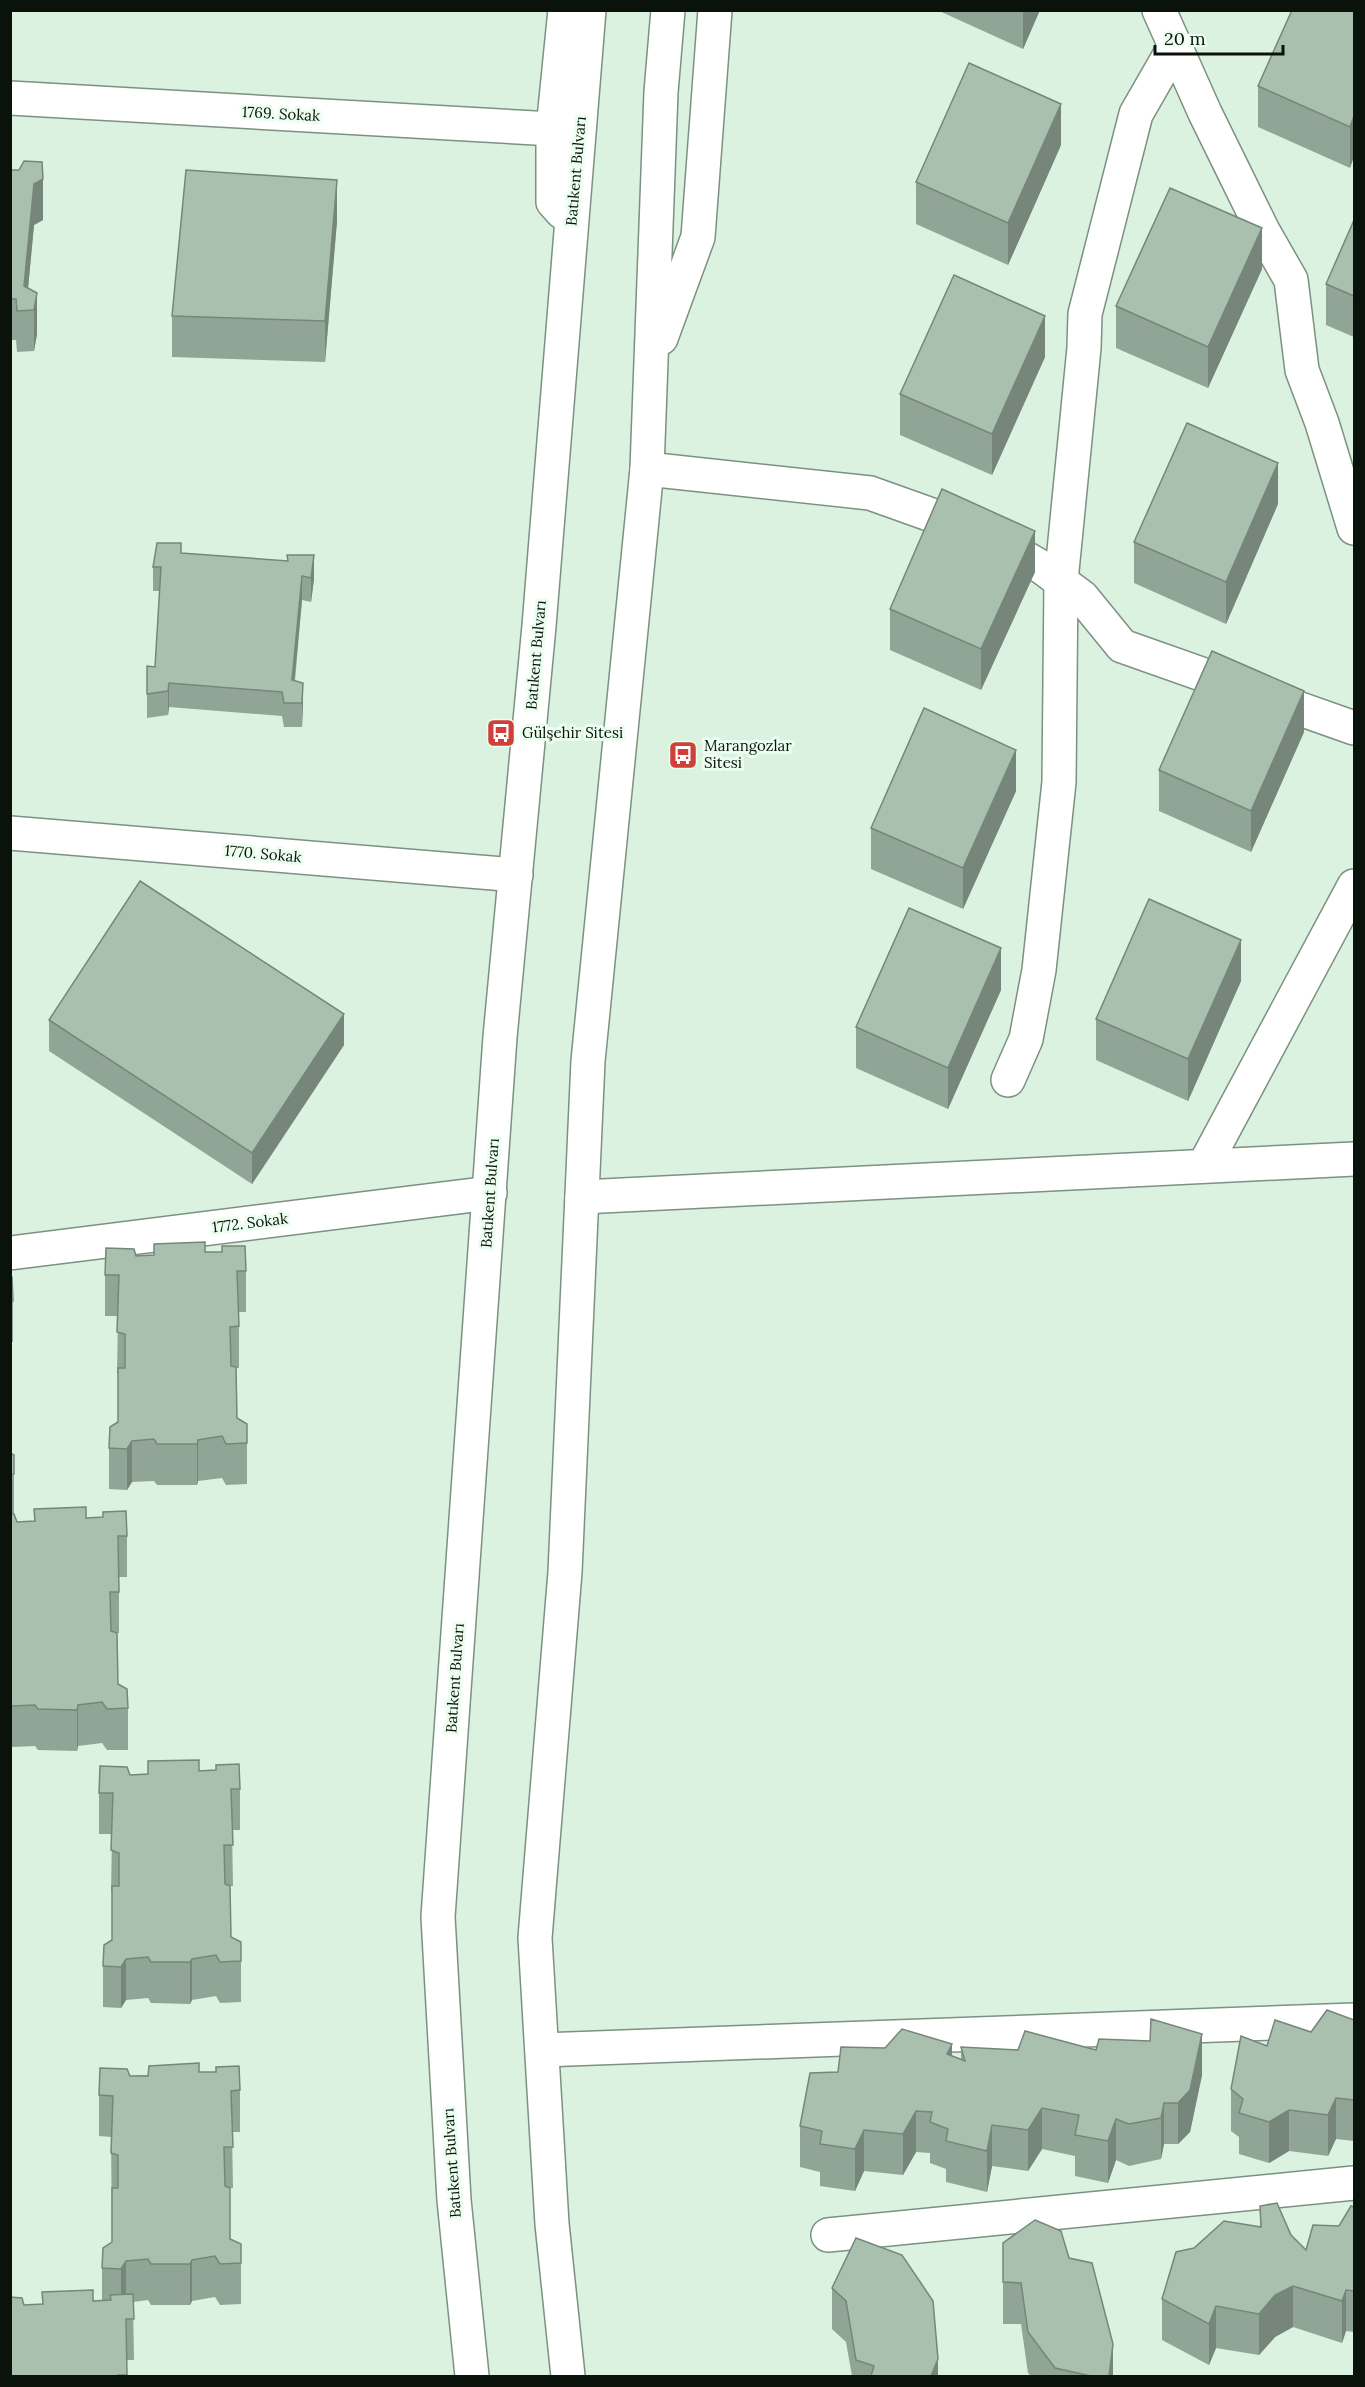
<svg xmlns="http://www.w3.org/2000/svg" width="1365" height="2387" viewBox="0 0 1365 2387" font-family="Lora,serif">
<style>
.lines{fill:none;stroke-linecap:round;stroke-linejoin:round}
.minor-casing{stroke:#7c9181;stroke-width:36}
.major-casing{stroke:#7c9181;stroke-width:36}
.minor{stroke:#fff;stroke-width:33}
.major{stroke:#fff;stroke-width:33}
.wall{fill:#91a596}
.shaded-wall{fill:#76867a}
.building{fill:#a9c0ae;stroke:#76867a;stroke-width:1.5}
.labels{text-anchor:middle;stroke-width:6;stroke-linejoin:round;paint-order:stroke}
.street-label{font-size:15px;fill:#0a120c;stroke:#ebfeef}
.poi-label{font-size:15px;fill:#0a120c;stroke:#ebfeef;text-anchor:start}
</style>
<rect width="100%" height="100%" fill="#dbf2e0"/>
<g class="lines">
<g class="minor-casing">
<g id="minor">
<polyline points="1159,10 1205,113 1263,231 1291,280 1302,370 1322,423 1354,528"/>
<polyline points="10,98 553,129"/>
<polyline points="647,469 870,493 982,533 1043,568 1082,597 1122,646 1354,728"/>
<polyline points="10,833 516,875"/>
<polyline points="1008,1080 1026,1039 1039,970 1059,782 1061,581 1084,348 1085,314 1136,114 1175,46"/>
<polyline points="1204,1166 1354,886"/>
<polyline points="582,1197 1354,1159"/>
<polyline points="10,1253 490,1193"/>
<polyline points="542,2050 1354,2020"/>
<polyline points="828,2235 1354,2183"/>
</g>
</g>
<g class="major-casing">
<g id="major">
<polyline points="562,212 553,202 553,129 565,10"/>
<polyline points="661,338 698,237 715,10"/>
<polyline points="472,2376 454,2200 438,1917 500,1037 539,626 589,10"/>
<polyline points="568,2376 552,2224 535,1938 565,1572 588,1061 647,469 661,92 668,10"/>
</g>
</g>
<use href="#minor" class="minor"/>
<use href="#major" class="major"/>
</g>
<g class="wall">
<polygon points="937,10 1040,10 1023,49"/>
<polygon points="1354,10 1350,168 1258,127 1258,86"/>
<polygon points="1061,145 1008,265 916,224 916,182"/>
<polygon points="10,170 43,220 34,225 28,288 37,293 37,334 34,351 17,352 16,340 10,340"/>
<polygon points="1354,220 1354,337 1326,325 1326,284"/>
<polygon points="337,221 325,362 172,357 172,316"/>
<polygon points="1262,269 1208,388 1116,348 1116,306"/>
<polygon points="1045,357 992,475 900,435 900,394"/>
<polygon points="1278,504 1226,624 1134,583 1134,542"/>
<polygon points="181,553 314,579 311,602 302,600 295,681 303,683 302,727 284,727 282,716 169,707 168,715 147,718 147,666 155,667 160,591 153,591 153,567"/>
<polygon points="1035,572 981,690 890,650 890,609"/>
<polygon points="1304,732 1251,852 1159,811 1159,770"/>
<polygon points="1016,791 963,909 871,869 871,828"/>
<polygon points="1241,981 1188,1101 1096,1060 1096,1019"/>
<polygon points="1001,990 948,1109 856,1068 856,1027"/>
<polygon points="49,1020 344,1045 252,1184 49,1051"/>
<polygon points="154,1244 205,1252 246,1271 246,1312 239,1312 239,1368 236,1368 237,1418 247,1424 247,1484 226,1485 222,1478 198,1481 197,1485 157,1485 154,1481 132,1482 127,1490 109,1489 109,1448 118,1422 118,1374 117,1373 118,1316 105,1316 105,1275 136,1256 154,1255"/>
<polygon points="10,1277 13,1301 13,1342 10,1342"/>
<polygon points="10,1453 14,1455 14,1515 17,1522 34,1521 34,1509 86,1518 127,1536 127,1577 119,1577 119,1633 117,1633 118,1684 128,1708 128,1750 107,1750 102,1743 78,1746 77,1751 38,1750 35,1746 12,1747 10,1750"/>
<polygon points="199,1771 240,1789 240,1830 232,1830 233,1886 230,1886 231,1937 241,1942 241,2002 220,2003 216,1996 192,2000 190,2004 151,2003 148,1998 126,2000 121,2008 103,2007 103,1966 112,1940 112,1892 111,1892 112,1834 99,1834 99,1793 130,1775"/>
<polygon points="1354,2020 1354,2141 1336,2139 1328,2156 1289,2151 1269,2163 1239,2154 1239,2137 1231,2131 1231,2089 1267,2046 1311,2032"/>
<polygon points="961,2047 1018,2050 1096,2050 1202,2075 1190,2132 1178,2144 1164,2144 1161,2159 1129,2166 1116,2160 1108,2183 1075,2176 1075,2156 1042,2149 1028,2171 992,2166 987,2192 946,2182 946,2169 930,2163 930,2153 916,2152 903,2175 864,2171 855,2191 820,2186 820,2172 800,2167 800,2126 838,2072 952,2056 961,2059"/>
<polygon points="199,2072 240,2090 240,2132 232,2132 233,2188 230,2188 230,2239 241,2263 241,2304 220,2305 215,2297 192,2301 190,2305 151,2305 148,2300 133,2302 134,2360 127,2360 127,2376 10,2376 42,2304 102,2300 102,2268 112,2242 111,2137 99,2136 99,2095 130,2076"/>
<polygon points="1260,2206 1306,2250 1339,2226 1354,2207 1354,2332 1346,2331 1342,2343 1293,2327 1275,2337 1259,2355 1216,2348 1209,2365 1162,2340 1162,2299 1194,2248 1260,2227"/>
<polygon points="1069,2258 1113,2376 1031,2376 1028,2373 1021,2324 1003,2324 1003,2282"/>
<polygon points="832,2288 938,2376 852,2376 846,2342 832,2329"/>
</g>
<g class="shaded-wall">
<polygon points="1023,10 1040,10 1023,49"/>
<polygon points="1061,104 1061,145 1008,265 1008,223"/>
<polygon points="1354,116 1354,157 1350,168 1350,127"/>
<polygon points="43,179 43,220 34,225 26,310 24,286 34,184"/>
<polygon points="337,180 337,221 325,362 325,321"/>
<polygon points="1262,228 1262,269 1208,388 1208,347"/>
<polygon points="37,293 37,334 34,351 34,310"/>
<polygon points="1045,316 1045,357 992,475 992,434"/>
<polygon points="1278,463 1278,504 1226,624 1226,582"/>
<polygon points="1035,531 1035,572 981,690 981,649"/>
<polygon points="314,555 314,579 311,602 311,578"/>
<polygon points="302,576 302,600 292,704 292,680"/>
<polygon points="169,683 169,707 168,715 168,691"/>
<polygon points="303,683 303,707 302,727 302,703"/>
<polygon points="1304,691 1304,732 1251,852 1251,811"/>
<polygon points="1016,750 1016,791 963,909 963,868"/>
<polygon points="1241,940 1241,981 1188,1101 1188,1059"/>
<polygon points="1001,948 1001,990 948,1109 948,1068"/>
<polygon points="344,1014 344,1045 252,1184 252,1153"/>
<polygon points="198,1440 198,1481 197,1485 197,1444"/>
<polygon points="132,1441 132,1482 127,1490 127,1449"/>
<polygon points="78,1705 78,1746 77,1751 77,1710"/>
<polygon points="12,1706 12,1747 10,1750 10,1709"/>
<polygon points="126,1959 126,2000 121,2008 121,1967"/>
<polygon points="192,1959 192,2000 190,2004 190,1962"/>
<polygon points="1202,2034 1202,2075 1190,2132 1178,2144 1178,2103"/>
<polygon points="952,2044 952,2085 947,2054"/>
<polygon points="1336,2098 1336,2139 1328,2156 1328,2115"/>
<polygon points="1164,2103 1164,2144 1161,2159 1161,2118"/>
<polygon points="1042,2108 1042,2149 1028,2171 1028,2130"/>
<polygon points="1289,2110 1289,2151 1269,2163 1269,2122"/>
<polygon points="916,2111 916,2152 903,2175 903,2134"/>
<polygon points="1116,2119 1116,2160 1108,2183 1108,2141"/>
<polygon points="992,2125 992,2166 987,2192 987,2151"/>
<polygon points="864,2130 864,2171 855,2191 855,2149"/>
<polygon points="192,2260 192,2301 190,2305 190,2264"/>
<polygon points="126,2261 126,2302 121,2310 121,2269"/>
<polygon points="1293,2286 1293,2327 1275,2337 1259,2355 1259,2314 1275,2295"/>
<polygon points="1346,2290 1346,2331 1342,2343 1342,2301"/>
<polygon points="1216,2306 1216,2348 1209,2365 1209,2324"/>
<polygon points="1113,2344 1113,2376 1109,2376"/>
<polygon points="938,2359 938,2376 931,2376"/>
</g>
<g class="building">
<polygon points="1292,10 1354,10 1354,116 1350,127 1258,86"/>
<polygon points="969,63 1061,104 1008,223 916,182"/>
<polygon points="24,161 42,162 43,179 34,184 24,286 37,293 34,310 17,311 16,299 10,299 10,170 19,170"/>
<polygon points="186,170 337,180 325,321 172,316"/>
<polygon points="1170,188 1262,228 1208,347 1116,306"/>
<polygon points="1354,220 1354,296 1326,284"/>
<polygon points="954,275 1045,316 992,434 900,394"/>
<polygon points="1187,423 1278,463 1226,582 1134,542"/>
<polygon points="942,489 1035,531 981,649 890,609"/>
<polygon points="157,543 181,543 181,553 288,561 287,555 314,555 311,578 302,576 292,680 303,683 302,703 284,703 282,692 169,683 168,691 147,694 147,666 155,667 161,567 153,567"/>
<polygon points="1212,651 1304,691 1251,811 1159,770"/>
<polygon points="924,708 1016,750 963,868 871,828"/>
<polygon points="140,881 344,1014 252,1153 49,1020"/>
<polygon points="1149,899 1241,940 1188,1059 1096,1019"/>
<polygon points="909,908 1001,948 948,1068 856,1027"/>
<polygon points="205,1242 205,1252 222,1252 222,1246 245,1246 246,1271 237,1271 239,1326 230,1327 231,1366 236,1367 237,1418 247,1424 247,1443 226,1444 222,1436 198,1440 197,1444 157,1444 154,1439 132,1441 127,1449 109,1448 110,1427 118,1422 118,1368 125,1368 125,1334 117,1332 119,1275 105,1275 106,1248 134,1249 136,1256 154,1255 154,1244"/>
<polygon points="10,1277 12,1277 13,1301 10,1301"/>
<polygon points="10,1453 14,1455 14,1474 10,1474"/>
<polygon points="86,1507 86,1518 103,1517 103,1512 126,1511 127,1536 118,1536 119,1592 110,1592 111,1631 117,1633 118,1684 127,1689 128,1708 107,1709 102,1702 78,1705 77,1710 38,1709 35,1705 12,1706 10,1709 10,1514 14,1514 17,1522 35,1521 34,1509"/>
<polygon points="199,1760 199,1771 216,1770 216,1765 239,1764 240,1789 231,1789 233,1845 224,1845 225,1884 230,1886 231,1937 241,1942 241,1961 220,1962 216,1955 192,1959 190,1962 151,1962 148,1957 126,1959 121,1967 103,1966 104,1945 112,1940 112,1886 119,1886 119,1853 111,1850 113,1793 99,1793 100,1766 127,1767 130,1775 148,1774 148,1761"/>
<polygon points="1327,2010 1354,2020 1354,2100 1336,2098 1328,2115 1289,2110 1269,2122 1239,2113 1243,2099 1231,2089 1241,2036 1267,2046 1275,2020 1311,2032"/>
<polygon points="1151,2019 1202,2034 1190,2090 1178,2103 1164,2103 1161,2118 1129,2124 1116,2119 1108,2141 1075,2135 1079,2115 1042,2108 1028,2130 992,2125 987,2151 946,2141 948,2129 930,2122 932,2112 916,2111 903,2134 864,2130 855,2149 820,2144 822,2131 800,2126 810,2073 838,2072 841,2047 885,2048 902,2029 952,2044 947,2054 965,2061 961,2047 1018,2050 1025,2031 1096,2050 1099,2039 1150,2041"/>
<polygon points="199,2063 199,2072 216,2072 216,2067 239,2066 240,2090 231,2091 233,2147 224,2147 225,2186 230,2188 230,2239 241,2244 241,2263 220,2264 215,2256 192,2260 190,2264 151,2264 148,2259 126,2261 121,2269 102,2268 103,2248 112,2242 112,2188 118,2188 118,2155 111,2153 113,2096 99,2095 100,2068 127,2069 130,2076 148,2076 149,2066"/>
<polygon points="1277,2203 1291,2235 1306,2250 1313,2225 1339,2226 1351,2206 1354,2207 1354,2291 1346,2290 1342,2301 1293,2286 1275,2295 1259,2314 1216,2306 1209,2324 1162,2299 1176,2252 1194,2248 1224,2221 1261,2227 1260,2206"/>
<polygon points="1035,2220 1061,2231 1069,2258 1092,2263 1113,2344 1109,2376 1091,2376 1055,2368 1028,2332 1021,2283 1003,2282 1003,2243"/>
<polygon points="856,2238 902,2255 933,2301 938,2359 931,2376 871,2376 874,2366 856,2360 846,2301 832,2288"/>
<polygon points="93,2290 93,2301 111,2300 110,2295 133,2294 134,2319 126,2319 127,2375 118,2375 118,2376 10,2376 10,2297 22,2298 24,2305 43,2304 42,2292"/>
</g>
<defs>
<g id="bus-square" transform="scale(1.5)"><rect x="-9" y="-9" width="18" height="18" rx="4" fill="#ce4039" stroke="#ebfeef"/><path d="M-5-6H5V4H4V6H2V4H-2V6H-4V4H-5ZM-3.5-4V0h7V-4ZM-3.5 1.2v1.5H-2V1.2ZM2 1.2v1.5H3.5V1.2Z" fill="#fff"/></g>
</defs>
<g fill-rule="evenodd">
<use href="#bus-square" x="501" y="733"/>
<use href="#bus-square" x="683" y="755"/>
</g>
<g class="labels">
<g class="street-label">
<text transform="translate(281 114) rotate(3)" y="5">1769. Sokak</text>
<text transform="translate(576 171) rotate(-85)" y="5">Batıkent Bulvarı</text>
<text transform="translate(536 655) rotate(-85)" y="5">Batıkent Bulvarı</text>
<text transform="translate(263 854) rotate(5)" y="5">1770. Sokak</text>
<text transform="translate(490 1193) rotate(-86)" y="5">Batıkent Bulvarı</text>
<text transform="translate(250 1223) rotate(-7)" y="5">1772. Sokak</text>
<text transform="translate(455 1678) rotate(-86)" y="5">Batıkent Bulvarı</text>
<text transform="translate(452 2163) rotate(-94)" y="5">Batıkent Bulvarı</text>
</g>
<g class="poi-label">
<text x="522" y="738">Gülşehir Sitesi</text>
<text x="704" y="751">Marangozlar<tspan x="704" dy="17">Sitesi</tspan></text>
</g>
</g>
<rect width="1365" height="2387" fill="none" stroke="#0a120c" stroke-width="24"/>
<path d="M1155 45v9h128v-9" fill="none" stroke="#0a120c" stroke-width="3"/>
<text x="1164" y="45" font-size="18" fill="#0a120c" stroke="#ebfeef" stroke-width="4.5" paint-order="stroke">20 m</text>
</svg>
